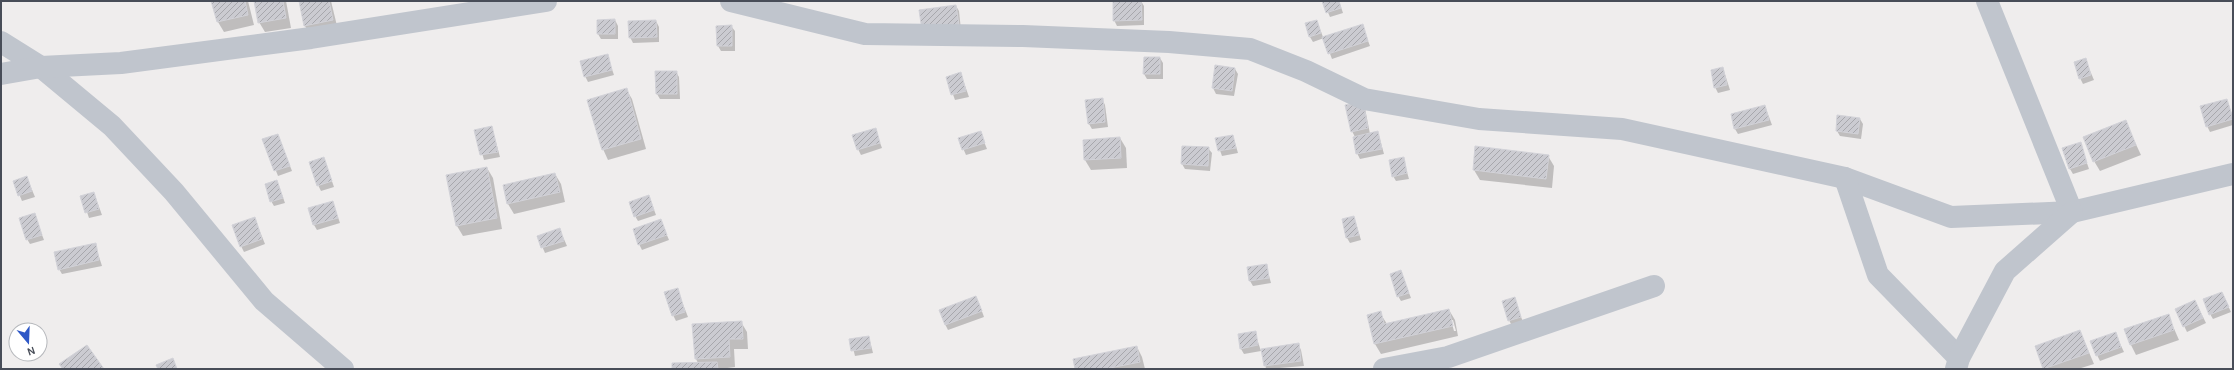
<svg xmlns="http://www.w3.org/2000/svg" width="2234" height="370" viewBox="0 0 2234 370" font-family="Karla,sans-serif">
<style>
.shadow{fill:#0003;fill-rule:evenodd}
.building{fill:url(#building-hatch);stroke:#d2d2d8}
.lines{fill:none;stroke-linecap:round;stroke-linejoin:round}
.street{stroke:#c0c5cd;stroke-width:22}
</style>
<defs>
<pattern id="building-hatch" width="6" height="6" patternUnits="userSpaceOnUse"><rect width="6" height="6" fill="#cbcbd1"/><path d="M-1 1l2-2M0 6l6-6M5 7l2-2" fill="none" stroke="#a7a7ac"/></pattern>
</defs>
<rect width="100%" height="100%" fill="#efeded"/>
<g class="shadow">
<polygon points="212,1 248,1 254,25 224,32 218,22"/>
<polygon points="255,1 286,1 291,28 265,32 259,22"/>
<polygon points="300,1 331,1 338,30 311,36 305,26"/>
<polygon points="1114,1 1141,1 1144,6 1144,25 1117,26 1114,20"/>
<polygon points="1323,1 1339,1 1343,13 1330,17"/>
<polygon points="956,6 959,11 961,30 926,35"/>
<polygon points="615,20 618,26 618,39 601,39 598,34"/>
<polygon points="656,21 659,27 659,42 633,43 630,37"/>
<polygon points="1317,21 1323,37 1362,25 1370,46 1332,59 1324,38 1313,42 1310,37 1306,24"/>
<polygon points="731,26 735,31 735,51 721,51 718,46"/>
<polygon points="607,55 614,75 588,82 585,76"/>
<polygon points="1160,58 1163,63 1163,79 1147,79 1144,74"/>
<polygon points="2085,59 2094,80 2083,84 2080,78"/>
<polygon points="1216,66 1235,69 1238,74 1234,96 1216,94 1213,88"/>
<polygon points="1723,68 1730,90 1718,93 1715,87"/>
<polygon points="656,72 676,72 679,77 680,99 660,99 657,94"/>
<polygon points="961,74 969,97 955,100 947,78"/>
<polygon points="626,89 632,99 646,149 608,160 603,149"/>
<polygon points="1102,99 1105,105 1108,127 1092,129 1089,124 1086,101"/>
<polygon points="2227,100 2233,117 2233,125 2210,132 2207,126"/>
<polygon points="1765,106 1772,125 1738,134 1735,129"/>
<polygon points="1365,108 1370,134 1378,132 1384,154 1360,159 1357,153 1355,137 1352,131"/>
<polygon points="1860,119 1863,124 1861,139 1840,136 1837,131"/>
<polygon points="2125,121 2141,155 2100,171 2094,161"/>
<polygon points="492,127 500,157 484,160 476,131"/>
<polygon points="875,129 882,148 861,155 858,149"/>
<polygon points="980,132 987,149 966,155 959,139"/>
<polygon points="278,135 292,171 278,176 264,140"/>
<polygon points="1233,136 1238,153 1222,156 1216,139"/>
<polygon points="1120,138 1126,148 1127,168 1091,170 1085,160"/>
<polygon points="2080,143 2089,169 2073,174 2070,169"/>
<polygon points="1183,147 1208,148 1212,153 1210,171 1185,169 1182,164"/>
<polygon points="1548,156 1554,166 1552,188 1480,180 1474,170"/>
<polygon points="324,158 334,187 321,191 318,185"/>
<polygon points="1403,158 1409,179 1396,181 1393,176"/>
<polygon points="487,168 493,178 502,229 463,236 457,226 448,176"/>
<polygon points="555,174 561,184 565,202 514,214 508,204 504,186"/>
<polygon points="27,178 35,197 22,201 14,182"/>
<polygon points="277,181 285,203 274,206 271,201"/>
<polygon points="94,193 102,215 89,218 82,197"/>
<polygon points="649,196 656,215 638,221 635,216"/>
<polygon points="333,203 340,223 317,230 314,225"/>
<polygon points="34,214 44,240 30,244 27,239"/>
<polygon points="1354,217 1361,240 1350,243 1347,238"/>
<polygon points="255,219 265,244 244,252 241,246"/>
<polygon points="661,221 669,240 642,250 639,244"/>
<polygon points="560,230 567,246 545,253 538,237"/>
<polygon points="95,244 102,266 62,274 59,269"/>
<polygon points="1266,265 1271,283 1253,286 1250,281"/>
<polygon points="1401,272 1411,298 1401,301 1398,296"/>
<polygon points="677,289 688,317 676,321 673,315"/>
<polygon points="2222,293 2231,312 2213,319 2210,314"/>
<polygon points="1514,298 1523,322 1512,326 1509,320"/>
<polygon points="2195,301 2206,323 2187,332 2176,309"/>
<polygon points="979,303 984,317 948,330 945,324"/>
<path d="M1449 310 1455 320 1458 336 1381 354 1375 344 1368 316 1380 313 1387 324ZM1451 320H1453L1456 331H1454Z"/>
<polygon points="2168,315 2179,340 2136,355 2131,345"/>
<polygon points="741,322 747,332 748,349 734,349 735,367 720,369 673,369 698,363 696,359 693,325"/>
<polygon points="2080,331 2094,364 2078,369 2044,369 2036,347"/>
<polygon points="1255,333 1261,351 1244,354 1241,349"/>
<polygon points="2115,333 2124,352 2100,361 2097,355"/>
<polygon points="869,337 873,353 855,356 851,340"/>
<polygon points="1298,344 1301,350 1304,366 1266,369 1263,350"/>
<polygon points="1137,347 1142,357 1145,369 1076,369"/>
</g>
<g class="building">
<polygon points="211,1 245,1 248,15 217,22"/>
<polygon points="254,1 283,1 286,18 258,23"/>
<polygon points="299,1 329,1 333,20 304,26"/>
<polygon points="1113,1 1141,1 1142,20 1113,21"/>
<polygon points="1322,1 1339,1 1341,8 1326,13"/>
<polygon points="956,5 959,25 922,30 919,10"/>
<polygon points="615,19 615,34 597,34 597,20"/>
<polygon points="656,20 657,37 629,38 628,21"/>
<polygon points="1317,20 1321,33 1309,37 1305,23"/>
<polygon points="1363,24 1368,41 1328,54 1322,37"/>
<polygon points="732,25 732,46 717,46 716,26"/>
<polygon points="608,54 612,70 584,77 580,61"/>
<polygon points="1144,57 1160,57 1160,74 1143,74"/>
<polygon points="2086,58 2091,75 2079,79 2074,62"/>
<polygon points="1215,65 1235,68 1232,91 1212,88"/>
<polygon points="1723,67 1727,85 1714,88 1711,70"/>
<polygon points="655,71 677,71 677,94 656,94"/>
<polygon points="961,72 966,91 951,95 946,77"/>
<polygon points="627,88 641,139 602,150 587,100"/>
<polygon points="1103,98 1105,122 1088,124 1085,100"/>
<polygon points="2227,99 2233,119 2206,127 2200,106"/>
<polygon points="1363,101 1368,128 1351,132 1345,105"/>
<polygon points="1765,105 1769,120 1734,129 1731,114"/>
<polygon points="1837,115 1860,118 1858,134 1836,131"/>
<polygon points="2126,120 2136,145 2093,162 2083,137"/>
<polygon points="492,126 498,152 480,155 474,130"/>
<polygon points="876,128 880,143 857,150 852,135"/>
<polygon points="981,131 985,143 962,150 958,138"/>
<polygon points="1378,131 1382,149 1356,154 1353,137"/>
<polygon points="278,134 290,166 274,171 262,139"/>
<polygon points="1233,135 1236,148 1218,151 1215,138"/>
<polygon points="1120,137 1121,158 1084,160 1083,140"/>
<polygon points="2081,142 2087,163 2069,169 2062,148"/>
<polygon points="1182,146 1209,147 1208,166 1181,164"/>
<polygon points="1475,146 1549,155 1546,179 1473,170"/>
<polygon points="324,157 332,181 317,186 309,162"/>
<polygon points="1404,157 1407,173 1392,177 1389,160"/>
<polygon points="487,167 497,218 456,226 446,175"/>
<polygon points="555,173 560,192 507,204 503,185"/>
<polygon points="27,176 32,191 18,196 13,181"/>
<polygon points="277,180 283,198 270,202 265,184"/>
<polygon points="94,192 99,209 85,213 80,196"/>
<polygon points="649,195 654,210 634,217 629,202"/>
<polygon points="333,201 338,218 313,225 308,208"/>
<polygon points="35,213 42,235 26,240 19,218"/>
<polygon points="1354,216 1359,235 1346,238 1342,219"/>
<polygon points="255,217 262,239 240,247 232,225"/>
<polygon points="661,219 667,235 638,245 633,229"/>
<polygon points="560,228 564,241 541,248 537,236"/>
<polygon points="96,243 99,260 58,270 54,252"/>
<polygon points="1267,264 1269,278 1249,281 1247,267"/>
<polygon points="1401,270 1409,293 1397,297 1390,274"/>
<polygon points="678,288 685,312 672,316 664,292"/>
<polygon points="2222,292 2229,307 2209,315 2203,299"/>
<polygon points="976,296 982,311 945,325 939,310"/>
<polygon points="1515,297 1521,317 1508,321 1502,301"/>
<polygon points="2195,300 2203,318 2183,327 2175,309"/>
<polygon points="1449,309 1453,326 1374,344 1367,315 1381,311 1384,324"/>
<polygon points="2169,314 2174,330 2130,345 2124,329"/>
<polygon points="742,321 743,339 729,339 730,357 695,359 692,324"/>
<polygon points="2080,330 2089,353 2043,369 2035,346"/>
<polygon points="1256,331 1258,345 1240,349 1238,334"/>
<polygon points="2116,332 2121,347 2096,356 2090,341"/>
<polygon points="869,336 871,348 851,351 849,339"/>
<polygon points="1299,343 1301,361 1264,366 1261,349"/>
<polygon points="87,345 104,369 63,369 59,364"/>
<polygon points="1137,346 1140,362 1105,369 1075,369 1073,359"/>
<polygon points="173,358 177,369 158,369 156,365"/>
<polygon points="717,362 718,369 672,369 672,363"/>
</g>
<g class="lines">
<g class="street">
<polyline points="731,1 865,34 1023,36 1169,42 1250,49 1306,71 1364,99 1479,119 1622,129 1845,178 1951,217 2072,212 2233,174"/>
<polyline points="1987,1 2072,212"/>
<polyline points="1,42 41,67 112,126 174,192 264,301 343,369"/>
<polyline points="1,74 41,67 121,63 311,38 546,1"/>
<polyline points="1845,178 1878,275 1959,358"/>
<polyline points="1384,369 1448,357 1654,286"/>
<polyline points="1956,369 1959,358 2005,271 2072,212"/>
</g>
</g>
<rect width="2234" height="370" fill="none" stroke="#484d58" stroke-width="4"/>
<g transform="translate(28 342) rotate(161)"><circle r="19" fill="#ffffff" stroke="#b6b8bc"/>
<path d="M0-3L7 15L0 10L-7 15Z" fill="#2f58c7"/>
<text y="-6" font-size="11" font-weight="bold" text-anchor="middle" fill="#484d58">N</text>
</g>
</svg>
